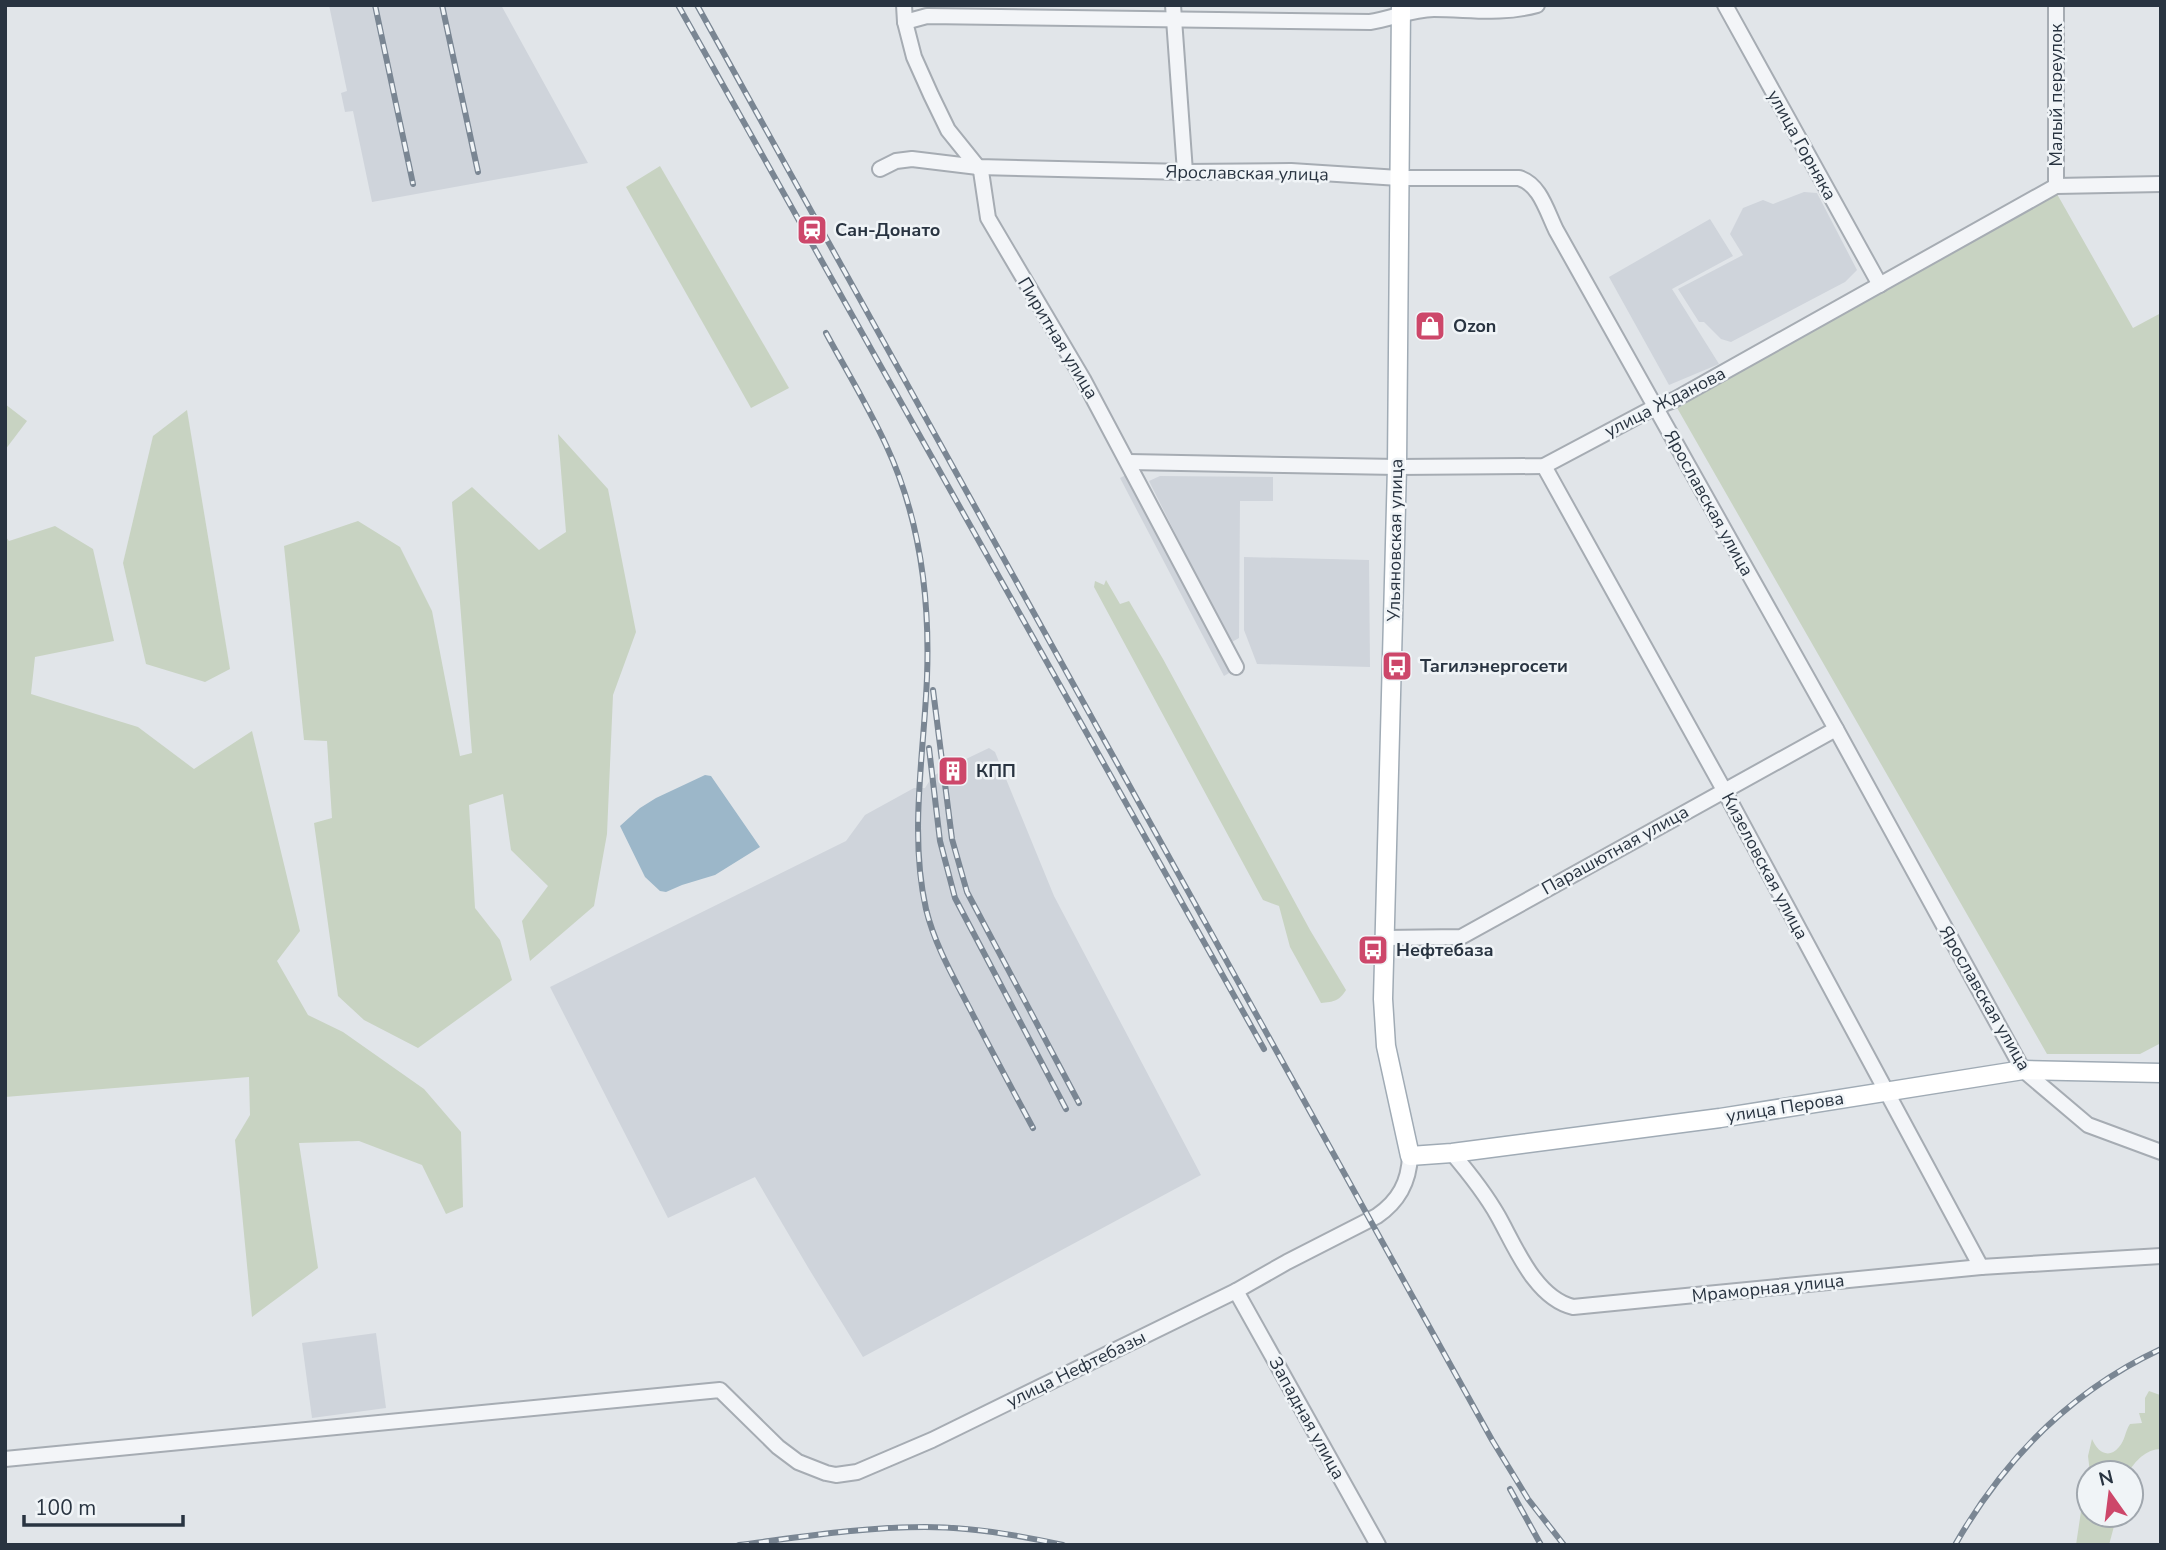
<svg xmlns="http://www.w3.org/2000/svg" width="2166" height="1550" viewBox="0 0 2166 1550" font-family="'Nunito Sans',sans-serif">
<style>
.built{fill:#cfd4db}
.green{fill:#c8d3c2}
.water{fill:#9cb7c9}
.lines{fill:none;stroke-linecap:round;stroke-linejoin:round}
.minor-casing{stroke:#a6acb3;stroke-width:18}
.major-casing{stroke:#a0abb5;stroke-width:21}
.minor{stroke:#f3f5f8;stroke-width:14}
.major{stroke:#fff;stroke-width:18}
.rail-casing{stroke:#7a8693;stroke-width:6}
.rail{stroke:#f0f4f7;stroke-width:3.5;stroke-dasharray:10;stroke-linecap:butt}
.labels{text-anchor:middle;stroke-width:5;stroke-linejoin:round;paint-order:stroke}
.street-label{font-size:18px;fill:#293441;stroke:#f0f4f7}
.poi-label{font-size:18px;font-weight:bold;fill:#293441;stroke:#f0f4f7;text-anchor:start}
</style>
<rect width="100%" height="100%" fill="#e1e5e9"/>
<g class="built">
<polygon points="329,5 501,5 588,163 372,202 353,111 345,112 341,93 347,91"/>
<polygon points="1804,192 1817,193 1857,270 1845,282 1731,342 1721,339 1704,322 1699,322 1678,289 1743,255 1730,234 1743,208 1763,200 1773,204"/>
<polygon points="1710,219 1733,256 1672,289 1719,364 1669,385 1609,277"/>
<polygon points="1130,473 1234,670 1224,676 1120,478"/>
<polygon points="1160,476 1273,477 1273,501 1240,501 1239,638 1230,643 1149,481"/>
<polygon points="1244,557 1369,560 1370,667 1257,664 1244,630"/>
<polygon points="989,748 995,752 1054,896 1201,1175 863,1357 809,1269 755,1177 668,1218 550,987 846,841 865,815 914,788 925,788 932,777 943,770"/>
<polygon points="376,1333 386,1408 312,1418 302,1343"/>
</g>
<g class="green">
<polygon points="660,166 789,388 751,408 626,187"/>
<polygon points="2057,194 2133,328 2161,313 2161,1043 2140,1054 2047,1054 1676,406"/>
<polygon points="5,404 27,421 5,450"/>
<polygon points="187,410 230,669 205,682 146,664 123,563 153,436"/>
<polygon points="558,434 608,489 636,632 613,695 607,834 594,906 530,961 522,921 548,886 511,850 503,794 469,805 475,908 500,940 512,980 418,1048 364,1020 338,996 314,823 332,818 327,741 304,740 284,546 358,521 400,547 432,611 460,756 472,753 452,502 472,487 539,550 566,532"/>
<polygon points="55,526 93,549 114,641 35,657 31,694 138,727 194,769 252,731 300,931 277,961 308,1015 343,1032 424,1089 461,1132 463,1207 446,1214 422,1165 359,1141 299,1143 318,1268 252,1317 235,1140 250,1115 249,1077 5,1097 5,536 9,541"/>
<path d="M1106 580 1120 604 1129 601 1163 659 1310 930 1346 990C1339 1001 1334 1002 1321 1003L1290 947 1279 906 1263 900 1094 587 1095 581 1104 585Z"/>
<path d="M2149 1391 2160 1395 2161 1392V1449C2146 1449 2135 1461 2128 1473H2090L2088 1456 2092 1439C2097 1451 2108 1460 2119 1447 2125 1441 2125 1431 2130 1424L2142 1423 2139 1413H2145V1398Z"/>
<polygon points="2089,1488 2089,1515 2117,1515 2109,1545 2076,1545 2083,1498"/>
</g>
<polygon class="water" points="705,775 711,776 760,847 715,875 682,885 666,892 660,891 645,877 620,826 640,808 656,798"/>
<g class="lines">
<g class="minor-casing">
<g id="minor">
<polyline points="904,5 905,22 914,57 931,95 948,130 981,171 988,218 1083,379 1236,667"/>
<polyline points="1173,5 1185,172"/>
<polyline points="1725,5 1880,285"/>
<path d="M905 22 927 16 1370 22C1391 19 1412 9 1434 9 1470 9 1501 15 1537 5"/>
<path d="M880 169 896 161 912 159 978 167 1185 172 1291 171 1399 178H1519C1540 184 1547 212 1556 230L1836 729 2023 1070 2088 1125 2161 1152"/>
<polyline points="2056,186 2056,5"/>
<polyline points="1129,462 1397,467 1544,466 1655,407 1674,400 2056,186 2161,184"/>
<polyline points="1544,466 1724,790 1981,1267"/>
<polyline points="1385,938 1461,937 1836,729"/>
<path d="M1452 1153C1469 1173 1485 1193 1498 1216 1515 1246 1535 1298 1573 1307L1981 1267 2161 1256"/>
<polyline points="1236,1291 1378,1545"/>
<path d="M5 1459 720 1390 778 1447 798 1462 826 1473 836 1475 857 1472 932 1440 1236 1291 1287 1262 1377 1216C1399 1201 1409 1182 1410 1156"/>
</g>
</g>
<g class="major-casing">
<polyline id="major" points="1401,5 1397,467 1383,999 1386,1046 1410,1156 1452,1153 1720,1118 2023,1070 2161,1073"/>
</g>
<use href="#minor" class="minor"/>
<use href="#major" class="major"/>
<g class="rail-casing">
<g id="rail">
<polyline points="375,5 413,184"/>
<polyline points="442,5 478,172"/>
<polyline points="678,5 1264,1049"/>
<polyline points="697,5 1492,1440 1528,1499 1564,1545"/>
<path d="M826 333C846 370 868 406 886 445 920 518 930 597 927 677 924 754 909 834 926 909 935 946 954 978 971 1011 991 1050 1012 1089 1033 1128"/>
<polyline points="933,690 952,839 967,892 1079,1103"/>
<polyline points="929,748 940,841 955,898 1066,1109"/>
<polyline points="1510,1489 1541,1545"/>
<path d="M739 1545C801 1537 862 1527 925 1527 972 1527 1018 1535 1063 1545"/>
<path d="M1955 1545C2004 1459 2071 1391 2161 1349"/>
</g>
</g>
<use href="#rail" class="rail"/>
</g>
<defs>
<g id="station-square" transform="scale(1.575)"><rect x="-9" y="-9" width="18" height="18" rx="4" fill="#cd476a" stroke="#f0f4f7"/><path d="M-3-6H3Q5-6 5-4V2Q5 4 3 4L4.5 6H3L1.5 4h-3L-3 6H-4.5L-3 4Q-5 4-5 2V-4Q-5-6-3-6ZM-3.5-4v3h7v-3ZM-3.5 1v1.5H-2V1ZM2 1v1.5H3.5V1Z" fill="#fff"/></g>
<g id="shop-square" transform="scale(1.575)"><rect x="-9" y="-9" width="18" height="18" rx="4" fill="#cd476a" stroke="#f0f4f7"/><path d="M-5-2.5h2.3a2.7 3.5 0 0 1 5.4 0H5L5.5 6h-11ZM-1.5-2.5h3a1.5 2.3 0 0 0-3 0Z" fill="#fff"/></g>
<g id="bus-square" transform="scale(1.575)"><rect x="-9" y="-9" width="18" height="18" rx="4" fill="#cd476a" stroke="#f0f4f7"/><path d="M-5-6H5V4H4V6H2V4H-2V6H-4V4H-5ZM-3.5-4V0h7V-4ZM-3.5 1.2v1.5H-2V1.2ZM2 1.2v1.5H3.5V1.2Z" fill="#fff"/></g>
<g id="building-square" transform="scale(1.575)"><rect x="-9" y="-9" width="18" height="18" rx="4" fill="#cd476a" stroke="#f0f4f7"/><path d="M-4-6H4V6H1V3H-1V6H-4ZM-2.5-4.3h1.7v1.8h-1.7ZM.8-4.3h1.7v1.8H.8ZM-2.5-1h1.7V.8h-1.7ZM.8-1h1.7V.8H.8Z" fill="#fff"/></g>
</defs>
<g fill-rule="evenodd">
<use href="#station-square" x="812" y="230"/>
<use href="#shop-square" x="1430" y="326"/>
<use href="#bus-square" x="1397" y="666"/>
<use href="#building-square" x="953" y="771"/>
<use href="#bus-square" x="1373" y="950"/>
</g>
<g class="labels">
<g class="street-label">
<text transform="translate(2056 95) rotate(-90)" y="6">Малый переулок</text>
<text transform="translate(1802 145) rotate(61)" y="6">улица Горняка</text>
<text transform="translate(1247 173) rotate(1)" y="6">Ярославская улица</text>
<text transform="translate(1058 338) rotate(59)" y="6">Пиритная улица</text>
<text transform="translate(1665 402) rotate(-27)" y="6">улица Жданова</text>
<text transform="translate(1709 503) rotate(61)" y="6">Ярославская улица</text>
<text transform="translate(1395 540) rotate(-89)" y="6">Ульяновская улица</text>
<text transform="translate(1615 850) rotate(-29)" y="6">Парашютная улица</text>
<text transform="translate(1765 866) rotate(62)" y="6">Кизеловская улица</text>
<text transform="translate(1985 998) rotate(60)" y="6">Ярославская улица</text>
<text transform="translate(1785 1107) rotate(-9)" y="6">улица Перова</text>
<text transform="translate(1768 1288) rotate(-6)" y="6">Мраморная улица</text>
<text transform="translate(1076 1369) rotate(-26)" y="6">улица Нефтебазы</text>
<text transform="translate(1307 1418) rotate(61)" y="6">Западная улица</text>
</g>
<g class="poi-label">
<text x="835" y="236">Сан-Донато</text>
<text x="1453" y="332">Ozon</text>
<text x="1420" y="672">Тагилэнергосети</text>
<text x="976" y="777">КПП</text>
<text x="1396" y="956">Нефтебаза</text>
</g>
</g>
<rect width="2166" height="1550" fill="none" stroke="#293441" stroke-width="14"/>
<g transform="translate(2110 1494) rotate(346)"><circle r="33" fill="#f0f4f7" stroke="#a0a7ae" stroke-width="2"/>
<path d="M0-5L12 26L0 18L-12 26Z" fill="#cd476a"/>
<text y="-10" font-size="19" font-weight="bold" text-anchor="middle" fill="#293441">N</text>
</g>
<path d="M24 1515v10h159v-10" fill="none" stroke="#293441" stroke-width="3.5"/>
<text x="35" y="1515" font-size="21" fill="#293441" stroke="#f0f4f7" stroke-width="5" paint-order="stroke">100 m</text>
</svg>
